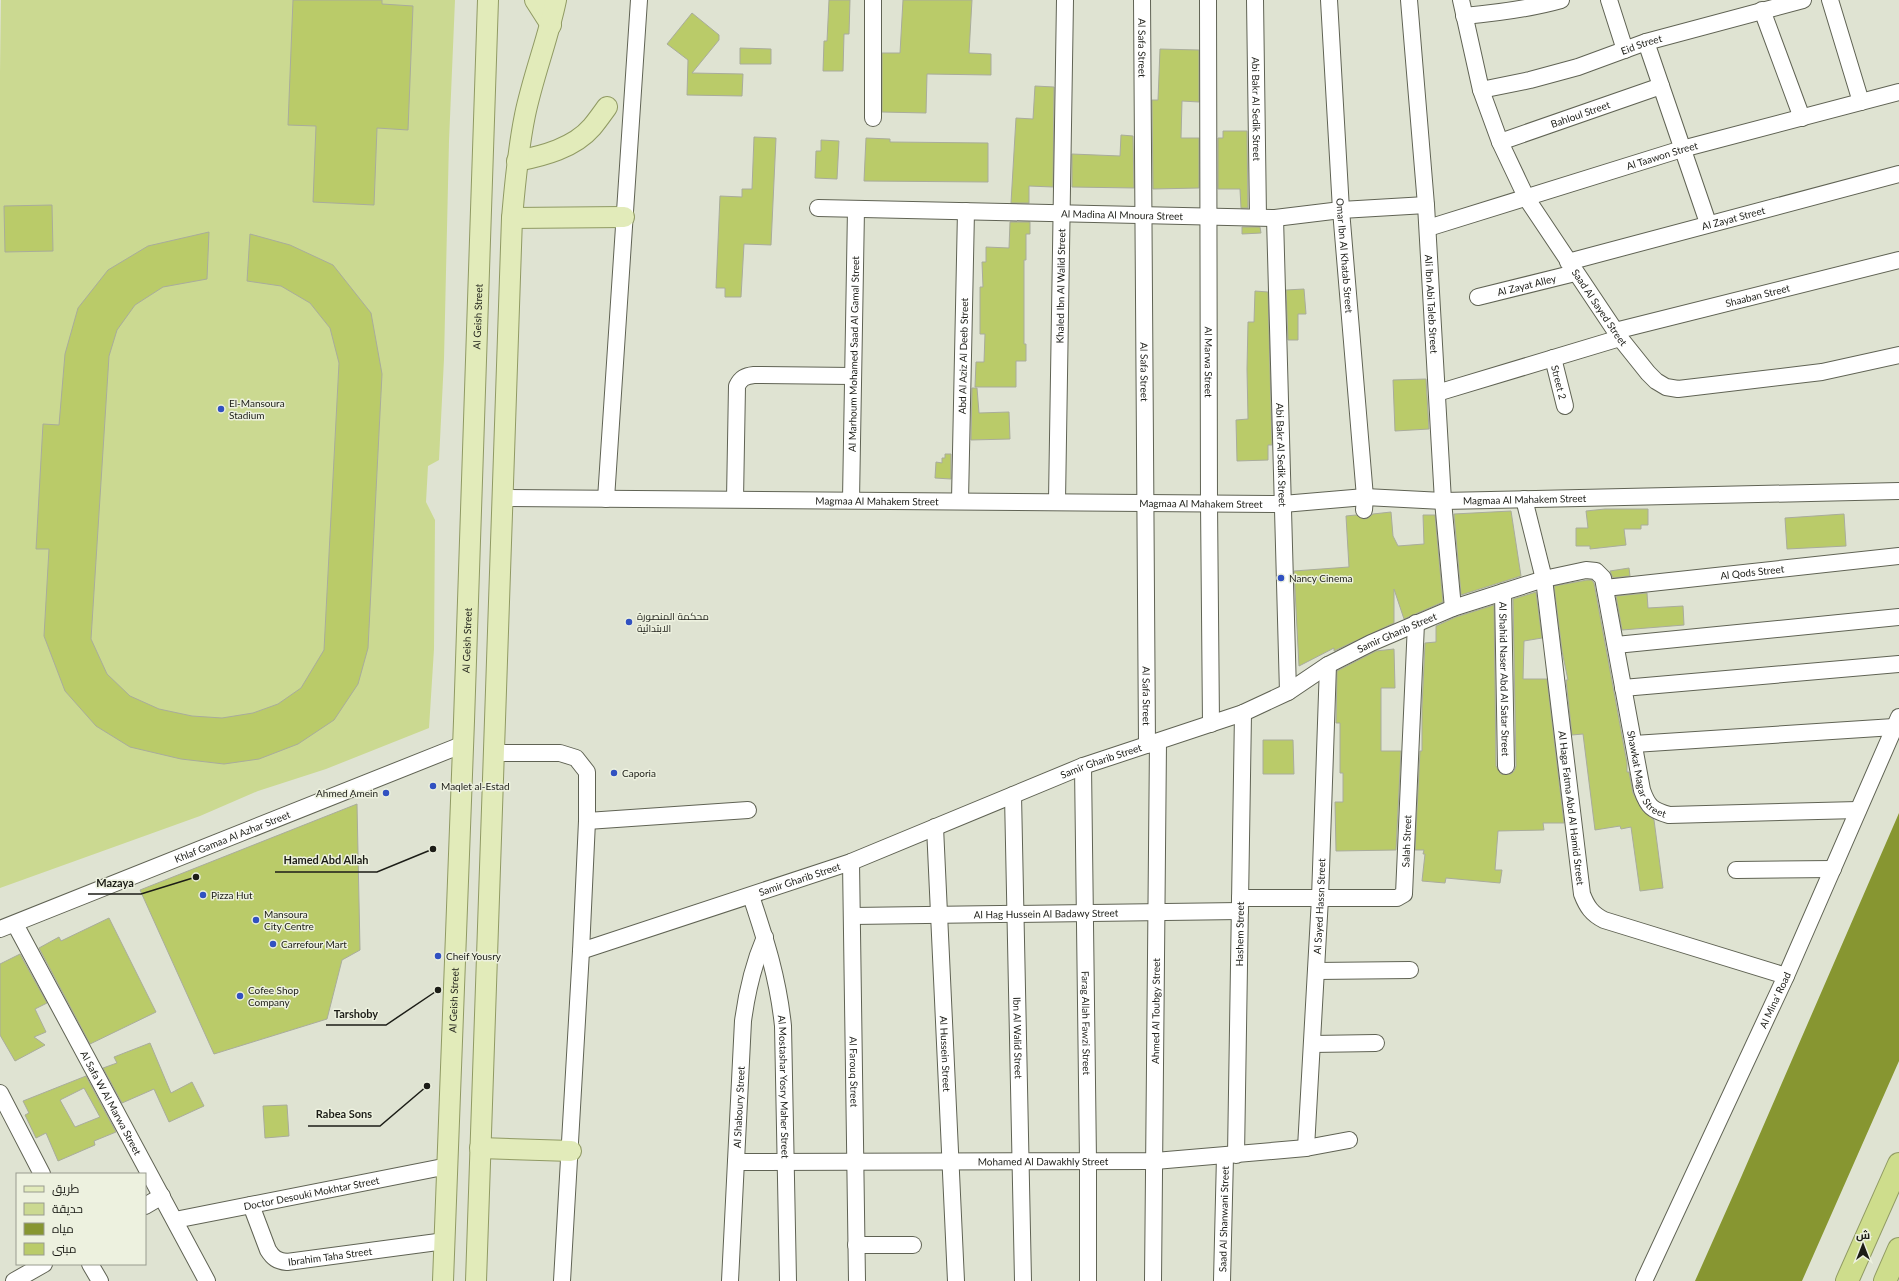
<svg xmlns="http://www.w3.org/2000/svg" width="1899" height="1281" viewBox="0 0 1899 1281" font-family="Lato,Cairo,sans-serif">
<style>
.green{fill:#cbd991}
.water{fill:#879631}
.building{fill:#bacb69;stroke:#a9ac9c;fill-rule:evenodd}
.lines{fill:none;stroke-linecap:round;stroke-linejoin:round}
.minor-casing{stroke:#606354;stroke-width:18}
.major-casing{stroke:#909a63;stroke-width:22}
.highway-casing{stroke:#909a63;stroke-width:24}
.minor{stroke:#fff;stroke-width:16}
.major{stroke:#e2ebba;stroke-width:20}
.highway{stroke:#cedd8c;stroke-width:22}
.poi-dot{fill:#3151c1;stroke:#edf1df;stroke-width:1.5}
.labels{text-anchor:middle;stroke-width:3;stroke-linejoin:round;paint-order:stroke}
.street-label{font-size:10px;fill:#1c1d17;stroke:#edf1df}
.poi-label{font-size:10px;fill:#1c1d17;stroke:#edf1df;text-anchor:start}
.leader{fill:none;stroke:#1c1d17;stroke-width:1.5}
.callout-dot{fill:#1c1d17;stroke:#edf1df;stroke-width:1.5}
.callout-label{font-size:11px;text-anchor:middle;font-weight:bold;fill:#1c1d17;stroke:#edf1df;stroke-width:3;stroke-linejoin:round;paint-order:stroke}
</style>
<rect width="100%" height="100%" fill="#dfe3d2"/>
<polygon class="green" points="1,0 455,0 449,141 444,359 439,460 428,466 426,502 435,520 434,649 429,728 326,769 258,791 200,816 0,888 0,73"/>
<polygon class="water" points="1899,813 1899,1061 1802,1281 1695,1281 1739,1182"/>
<g class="building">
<polygon points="293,0 382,0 382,4 413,6 408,130 377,128 374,205 313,202 316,126 288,125"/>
<polygon points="829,0 850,0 849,34 844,34 843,71 823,71 824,41 827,41"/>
<polygon points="903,0 972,0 969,53 991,54 991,75 927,74 926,113 882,112 882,53 900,53"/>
<polygon points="692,13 719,35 719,40 692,73 743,74 742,96 687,95 688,60 667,44"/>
<polygon points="740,48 771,49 771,64 740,64"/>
<polygon points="1160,49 1199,50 1199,102 1182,101 1181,138 1199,138 1199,188 1153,189 1152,100 1158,100"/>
<polygon points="1035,86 1054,87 1053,187 1029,186 1029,203 1011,203 1016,118 1033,119"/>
<polygon points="1223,131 1247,131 1248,208 1241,208 1240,189 1218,189 1218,138 1223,138"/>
<polygon points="1121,135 1133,136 1134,188 1072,187 1072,154 1120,156"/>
<polygon points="754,137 776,138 771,245 744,244 741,297 725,297 725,288 716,288 720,196 742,197 742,189 752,189"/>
<polygon points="866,138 890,139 890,142 988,143 988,182 864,181"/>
<polygon points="821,140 839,141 837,179 815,178 816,151 821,151"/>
<polygon points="52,205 53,251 5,252 4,206"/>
<polygon points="1010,222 1030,222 1030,234 1026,234 1026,260 1024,260 1024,344 1026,344 1026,361 1016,361 1016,387 975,387 976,362 984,362 985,334 980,334 980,287 983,287 982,262 986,262 986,247 1009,248"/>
<polygon points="1242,227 1260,227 1261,233 1242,234"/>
<polygon points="209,232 207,279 163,287 135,305 117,330 109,356 91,639 107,674 130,696 159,709 192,716 222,718 253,713 278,704 301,688 324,650 339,363 330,328 310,303 281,286 247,281 250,234 290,245 333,265 371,313 382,374 368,648 358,684 334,720 298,744 259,759 224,764 181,759 130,747 96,726 65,691 44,636 49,549 36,549 43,424 59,425 65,354 78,308 108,270 148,246"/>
<polygon points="1304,289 1306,314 1298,314 1298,340 1288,340 1286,290"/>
<polygon points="1255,291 1268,292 1272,445 1268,445 1268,460 1237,461 1236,420 1248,419 1247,369 1248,322 1254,322"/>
<polygon points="1426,379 1429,429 1395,431 1393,380"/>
<polygon points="972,388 977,388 979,413 1009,412 1010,439 971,440"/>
<polygon points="945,454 951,454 951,479 935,478 936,462 942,463 942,458 945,458"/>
<polygon points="1605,509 1648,509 1648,525 1641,525 1641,529 1624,529 1626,545 1590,549 1590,546 1576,546 1576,528 1588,528 1586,511"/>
<polygon points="1511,511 1521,576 1461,595 1454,514"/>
<polygon points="1391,512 1393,536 1398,546 1424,544 1423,515 1435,515 1443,602 1404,619 1394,589 1394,623 1334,651 1334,648 1299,666 1294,571 1349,567 1346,516 1356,515 1364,519 1368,518 1373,514"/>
<polygon points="1844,514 1846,546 1787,549 1785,518"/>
<polygon points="1629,568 1630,576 1613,578 1610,571"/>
<polygon points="1587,580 1592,580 1594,583 1627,763 1627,772 1629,772 1633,793 1642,810 1654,820 1663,888 1640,891 1631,827 1621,829 1620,826 1595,830 1583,734 1572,735 1566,680 1568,680 1562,651 1554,586"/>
<polygon points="1536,592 1542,638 1524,641 1523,679 1547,679 1564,823 1543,823 1544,830 1498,831 1495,870 1502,870 1500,883 1446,878 1445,883 1422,881 1425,854 1423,854 1424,850 1415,850 1420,751 1422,751 1422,707 1425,643 1436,642 1436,626 1456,617 1494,605 1496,766 1501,774 1511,774 1514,771 1516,766 1513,599"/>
<polygon points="1647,593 1648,608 1683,606 1684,625 1622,630 1616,596"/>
<polygon points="1394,649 1395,688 1381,688 1381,751 1401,751 1396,850 1336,851 1335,802 1343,802 1343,773 1340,773 1340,723 1336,723 1337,671 1376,651"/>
<polygon points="1263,740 1293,740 1294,774 1263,774"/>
<polygon points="357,804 360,950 342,960 327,1019 214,1054 140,890"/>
<polygon points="109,918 156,1012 90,1044 39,948 59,937 61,941"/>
<polygon points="20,954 47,1003 35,1009 46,1032 34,1037 45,1045 15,1061 0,1035 0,964"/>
<polygon points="150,1043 171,1093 192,1082 204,1106 169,1122 154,1089 122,1103 103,1068 117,1063 114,1057"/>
<path d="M86 1076 116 1132 94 1141 95 1145 58 1161 46 1133 36 1138 25 1115 29 1113 23 1101ZM84 1088 100 1117 75 1127 60 1100Z"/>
<polygon points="287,1105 289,1136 265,1138 263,1106"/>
</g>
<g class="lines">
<g class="minor-casing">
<g id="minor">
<path id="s1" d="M1142 0 1147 745"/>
<path id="s2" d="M1208 0 1209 503 1211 724"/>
<path id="s3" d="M1255 0 1258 217"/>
<path id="s4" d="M1329 0 1341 210 1365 497 1364 510"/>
<path id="s5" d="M1409 0 1426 205 1443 501 1453 608"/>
<path id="s6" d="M1461 0 1481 90 1500 142 1527 199 1620 338 1648 373 1656 381 1666 387 1678 389 1822 372 1899 355"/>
<polyline points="1609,0 1625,50"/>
<polyline points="1830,0 1861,102"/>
<polyline points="1762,10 1802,118"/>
<path d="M1464 16C1497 13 1529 9 1561 0"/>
<polyline points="1646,42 1708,223"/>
<path id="s7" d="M1481 90 1530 80 1578 67 1646 42 1803 0"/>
<polyline points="873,118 873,0"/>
<path id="s8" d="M1500 142 1661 86"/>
<path id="s9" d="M818 208 1275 218 1341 210 1426 205"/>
<path id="s10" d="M1275 218 1288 692"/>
<path id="s11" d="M1428 228 1682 149 1899 92"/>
<path id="s12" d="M1568 262 1899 174"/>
<path id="s13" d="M1478 297 1575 273"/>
<path id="s14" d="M1615 331 1899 260"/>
<path id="s15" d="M1553 358 1565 406"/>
<polyline points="1437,393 1620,338"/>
<path id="s16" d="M502 498 1283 504 1365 497 1443 501 1899 491"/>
<polyline points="606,499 639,0"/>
<path d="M735 499 737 386C741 378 745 376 754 375L853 376"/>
<path id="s17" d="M1524 499 1544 579 1582 894C1587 907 1592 914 1604 920L1786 976"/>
<path id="s18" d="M851 500 856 209"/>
<path id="s19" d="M960 500 966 211"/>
<path id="s20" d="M1057 501 1065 0"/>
<path id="s21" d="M1605 588 1899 556"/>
<path id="s22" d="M1503 592 1506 766"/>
<polyline points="1616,645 1899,617"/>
<polyline points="1623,688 1899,664"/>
<polyline points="1634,744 1894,727"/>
<polyline points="492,753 560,753 576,758 587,772 587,821 581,951 562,1281"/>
<path id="s23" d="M1083 766 1088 1161V1281"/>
<path id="s24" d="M1013 795 1023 1281"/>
<polyline points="587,821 748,810"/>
<path id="s25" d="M935 827 956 1281"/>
<path id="s26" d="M851 862 857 1281"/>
<polyline points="1736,870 1833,869"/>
<path id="s27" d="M751 896C766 941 778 978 783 1026L788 1281"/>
<path id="s28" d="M1240 898H1397L1404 894 1416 623"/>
<path id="s29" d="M852 916 1240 911"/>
<path id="s30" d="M15 924 207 1281"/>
<path id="s31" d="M0 929 464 744"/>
<path id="s32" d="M581 951 851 862 1083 766 1243 713 1288 692 1328 665 1371 643 1453 608 1544 579 1586 570 1596 571 1603 578 1642 790C1648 807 1652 810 1669 815L1858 810"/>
<polyline points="1316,971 1410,970"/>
<polyline points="1312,1044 1376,1043"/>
<polyline points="0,1093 42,1174"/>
<path id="s33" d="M1306 1148 1320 898 1328 665"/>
<path id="s34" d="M1236 1155 1243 713"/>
<path id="s35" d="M736 1162 1155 1161 1306 1148 1349 1140"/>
<path id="s36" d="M251 1205 268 1250C273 1258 277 1261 287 1262L445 1241"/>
<polyline points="145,1206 162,1196"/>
<path id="s37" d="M175 1220 448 1166"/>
<polyline points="856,1245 913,1245"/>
<polyline points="90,1264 100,1281"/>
<polyline points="14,1281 44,1264"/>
<path id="s38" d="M730 1281 743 1021C747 991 753 965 765 937"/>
<path id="s39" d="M1153 1281 1158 742"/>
<path id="s40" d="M1222 1281 1225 1156"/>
<path id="s41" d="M1644 1281 1786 976 1899 717"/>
</g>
</g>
<g class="major-casing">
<g id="major">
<polyline points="535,0 551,25"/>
<path d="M517 161C543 156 574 148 592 127 597 121 602 114 607 107"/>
<polyline points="512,218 624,217"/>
<polyline points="480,1148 571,1151"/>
<path id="s42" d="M443 1281 464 721 488 0"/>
<path d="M476 1281 512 218C515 183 518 149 525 115 533 76 548 39 556 0"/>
</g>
</g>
<g class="highway-casing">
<g id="highway">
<polyline points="1847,1281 1899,1164"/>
<polyline points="1885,1281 1899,1249"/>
</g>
</g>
<use href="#minor" class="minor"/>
<use href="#major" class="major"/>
<use href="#highway" class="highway"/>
</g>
<g class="poi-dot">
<circle cx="221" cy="409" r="4"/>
<circle cx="1281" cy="578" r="4"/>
<circle cx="629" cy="622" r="4"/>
<circle cx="614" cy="773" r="4"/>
<circle cx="433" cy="786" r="4"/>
<circle cx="386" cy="793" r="4"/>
<circle cx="203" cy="895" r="4"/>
<circle cx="256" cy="920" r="4"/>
<circle cx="273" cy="944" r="4"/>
<circle cx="438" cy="956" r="4"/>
<circle cx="240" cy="996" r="4"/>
</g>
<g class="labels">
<g class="street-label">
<text dy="4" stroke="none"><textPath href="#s7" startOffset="167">Eid Street</textPath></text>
<text dy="4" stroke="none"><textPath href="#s1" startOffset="48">Al Safa Street</textPath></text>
<text dy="4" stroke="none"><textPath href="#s3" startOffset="109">Abi Bakr Al Sedik Street</textPath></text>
<text dy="4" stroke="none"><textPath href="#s8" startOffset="85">Bahloul Street</textPath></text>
<text dy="4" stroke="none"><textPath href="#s11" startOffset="245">Al Taawon Street</textPath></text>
<text dy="4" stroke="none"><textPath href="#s9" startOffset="304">Al Madina Al Mnoura Street</textPath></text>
<text dy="4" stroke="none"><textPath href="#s12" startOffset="171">Al Zayat Street</textPath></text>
<text dy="4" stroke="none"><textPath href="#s4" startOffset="256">Omar Ibn Al Khatab Street</textPath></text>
<text dy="4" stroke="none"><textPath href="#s13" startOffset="50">Al Zayat Alley</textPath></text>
<text dy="4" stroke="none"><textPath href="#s20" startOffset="215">Khaled Ibn Al Walid Street</textPath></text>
<text dy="4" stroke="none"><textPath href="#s14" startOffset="147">Shaaban Street</textPath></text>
<text dy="4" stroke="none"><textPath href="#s5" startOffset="305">Ali Ibn Abi Taleb Street</textPath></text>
<text dy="4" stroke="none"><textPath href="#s6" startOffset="341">Saad Al Sayed Street</textPath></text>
<text dy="4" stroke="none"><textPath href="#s42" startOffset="965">Al Geish Street</textPath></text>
<text dy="4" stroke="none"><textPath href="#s18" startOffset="146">Al Marhoum Mohamed Saad Al Gamal Street</textPath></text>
<text dy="4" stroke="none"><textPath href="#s19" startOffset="144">Abd Al Aziz Al Deeb Street</textPath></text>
<text dy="4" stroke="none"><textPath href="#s2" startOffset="362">Al Marwa Street</textPath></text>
<text dy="4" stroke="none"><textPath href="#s1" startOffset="372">Al Safa Street</textPath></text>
<text dy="4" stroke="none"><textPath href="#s15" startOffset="25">Street 2</textPath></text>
<text dy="4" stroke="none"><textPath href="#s10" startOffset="237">Abi Bakr Al Sedik Street</textPath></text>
<text dy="4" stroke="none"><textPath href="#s16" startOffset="1023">Magmaa Al Mahakem Street</textPath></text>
<text dy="4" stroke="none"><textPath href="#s16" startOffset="375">Magmaa Al Mahakem Street</textPath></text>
<text dy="4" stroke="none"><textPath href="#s16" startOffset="699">Magmaa Al Mahakem Street</textPath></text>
<text dy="4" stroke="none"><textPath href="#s21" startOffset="148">Al Qods Street</textPath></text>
<text dy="4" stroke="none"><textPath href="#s32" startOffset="878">Samir Gharib Street</textPath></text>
<text dy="4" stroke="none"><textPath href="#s42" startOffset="641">Al Geish Street</textPath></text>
<text dy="4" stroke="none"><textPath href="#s22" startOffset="87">Al Shahid Naser Abd Al Satar Street</textPath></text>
<text dy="4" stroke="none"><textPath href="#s1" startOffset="696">Al Safa Street</textPath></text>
<text dy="4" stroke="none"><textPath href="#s32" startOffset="554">Samir Gharib Street</textPath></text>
<text dy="4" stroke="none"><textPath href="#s32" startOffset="1301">Shawkat Magar Street</textPath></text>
<text dy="4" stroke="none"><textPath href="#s17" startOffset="313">Al Haga Fatma Abd Al Hamid Street</textPath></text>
<text dy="4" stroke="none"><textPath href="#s31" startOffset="250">Khlaf Gamaa Al Azhar Street</textPath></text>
<text dy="4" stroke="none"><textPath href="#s28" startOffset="218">Salah Street</textPath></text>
<text dy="4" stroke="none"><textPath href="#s32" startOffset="230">Samir Gharib Street</textPath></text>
<text dy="4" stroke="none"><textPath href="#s33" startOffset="242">Al Sayed Hassn Street</textPath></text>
<text dy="4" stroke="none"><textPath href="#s29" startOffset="194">Al Hag Hussein Al Badawy Street</textPath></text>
<text dy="4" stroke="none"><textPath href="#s34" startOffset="221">Hashem Street</textPath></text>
<text dy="4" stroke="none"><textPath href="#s42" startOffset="281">Al Geish Street</textPath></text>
<text dy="4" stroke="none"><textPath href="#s41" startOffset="310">Al Mina' Road</textPath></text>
<text dy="4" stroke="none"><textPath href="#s39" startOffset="270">Ahmed Al Toubgy Street</textPath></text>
<text dy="4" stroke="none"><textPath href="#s23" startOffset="257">Farag Allah Fawzi Street</textPath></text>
<text dy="4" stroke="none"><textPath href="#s24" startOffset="243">Ibn Al Walid Street</textPath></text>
<text dy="4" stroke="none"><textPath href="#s25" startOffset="227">Al Hussein Street</textPath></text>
<text dy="4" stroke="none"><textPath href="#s26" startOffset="210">Al Farouq Street</textPath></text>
<text dy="4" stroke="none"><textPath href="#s27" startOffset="195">Al Mostashar Yosry Maher Street</textPath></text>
<text dy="4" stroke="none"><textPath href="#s30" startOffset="203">Al Safa W Al Marwa Street</textPath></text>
<text dy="4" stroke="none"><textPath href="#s38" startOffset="174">Al Shaboury Street</textPath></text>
<text dy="4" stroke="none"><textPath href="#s35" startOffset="307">Mohamed Al Dawakhly Street</textPath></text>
<text dy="4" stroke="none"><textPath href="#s37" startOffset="139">Doctor Desouki Mokhtar Street</textPath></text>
<text dy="4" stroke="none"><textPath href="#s40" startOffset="62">Saad Al Shanwani Street</textPath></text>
<text dy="4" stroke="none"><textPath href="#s36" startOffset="115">Ibrahim Taha Street</textPath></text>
</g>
<g class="poi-label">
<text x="229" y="407">El-Mansoura<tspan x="229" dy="12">Stadium</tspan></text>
<text x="1289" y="582">Nancy Cinema</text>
<text x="637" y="620">محكمة المنصورة<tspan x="637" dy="12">الابتدائية</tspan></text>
<text x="622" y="777">Caporia</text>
<text x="441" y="790">Maqlet al-Estad</text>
<text x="378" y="797" text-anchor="end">Ahmed Amein</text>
<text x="211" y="899">Pizza Hut</text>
<text x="264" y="918">Mansoura<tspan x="264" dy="12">City Centre</tspan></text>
<text x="281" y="948">Carrefour Mart</text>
<text x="446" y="960">Cheif Yousry</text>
<text x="248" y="994">Cofee Shop<tspan x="248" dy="12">Company</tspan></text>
</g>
</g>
<path class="leader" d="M433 849L377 872H275M196 877L141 894H88M438 990L386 1025H326M427 1086L380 1126H308"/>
<g class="callout-dot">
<circle cx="433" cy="849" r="4"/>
<circle cx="196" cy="877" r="4"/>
<circle cx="438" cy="990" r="4"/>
<circle cx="427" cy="1086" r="4"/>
</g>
<g class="callout-label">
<text x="326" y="864">Hamed Abd Allah</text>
<text x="115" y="887">Mazaya</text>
<text x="356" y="1018">Tarshoby</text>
<text x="344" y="1118">Rabea Sons</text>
</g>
<rect x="16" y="1173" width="130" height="92" fill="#edf1df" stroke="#999c8f"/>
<rect x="24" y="1186" width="20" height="6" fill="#e2ebba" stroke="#999c8f"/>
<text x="52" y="1193" font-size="12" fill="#1c1d17">طريق</text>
<rect x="24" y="1203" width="20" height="12" fill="#cbd991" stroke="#999c8f"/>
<text x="52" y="1213" font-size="12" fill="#1c1d17">حديقة</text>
<rect x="24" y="1223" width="20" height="12" fill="#879631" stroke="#999c8f"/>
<text x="52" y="1233" font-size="12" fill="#1c1d17">مياه</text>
<rect x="24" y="1243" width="20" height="12" fill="#bacb69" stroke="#999c8f"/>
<text x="52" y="1253" font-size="12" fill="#1c1d17">مبنى</text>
<g transform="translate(1863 1245)" stroke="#edf1df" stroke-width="3" paint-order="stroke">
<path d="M0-3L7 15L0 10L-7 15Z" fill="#1c1d17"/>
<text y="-6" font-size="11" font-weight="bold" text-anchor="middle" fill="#1c1d17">ش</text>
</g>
</svg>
